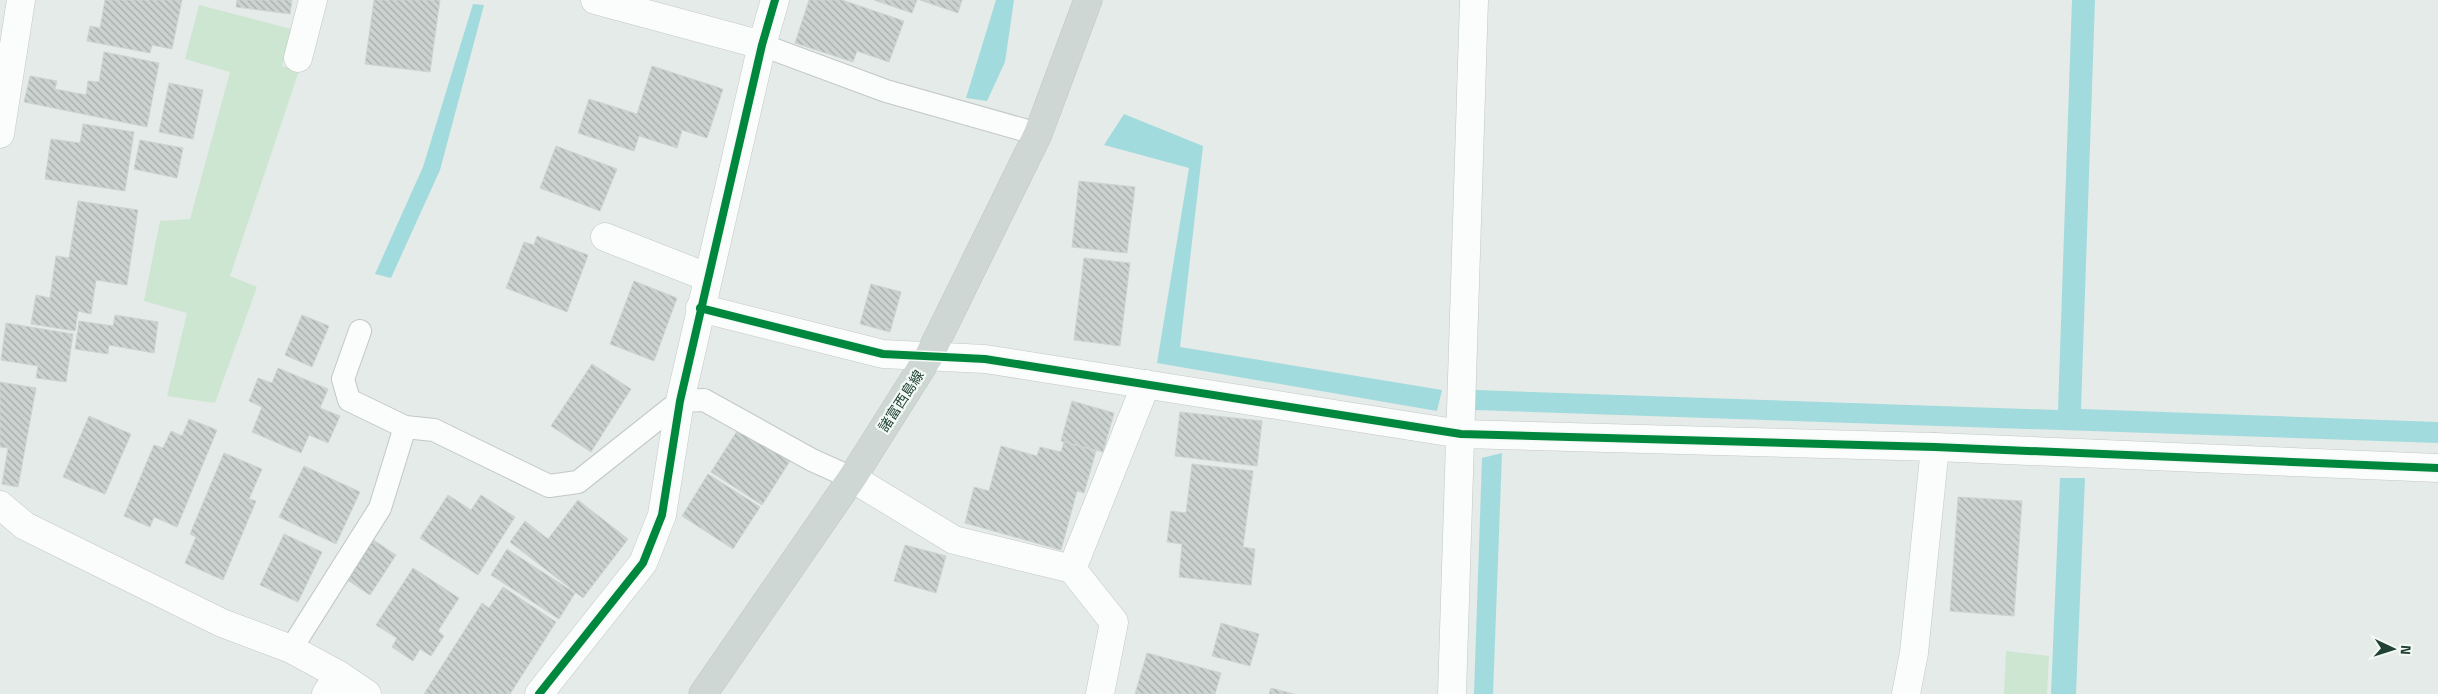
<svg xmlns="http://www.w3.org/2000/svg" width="2438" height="694" viewBox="0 0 2438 694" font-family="'Titillium Web','Noto Sans JP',sans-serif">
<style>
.garden{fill:#cde6d1}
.water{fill:#a2dbdd}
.building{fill:url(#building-back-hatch);stroke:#ced4d1}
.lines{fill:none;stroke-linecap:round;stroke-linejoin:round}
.lane-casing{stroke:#c2c8c5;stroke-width:24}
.street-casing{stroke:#c2c8c5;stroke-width:29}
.primary-casing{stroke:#bcc7c3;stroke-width:29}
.lane{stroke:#fbfcfc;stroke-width:22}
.street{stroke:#fbfcfc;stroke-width:28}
.primary{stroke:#ced7d4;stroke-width:28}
.cycleway-casing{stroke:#f3faf6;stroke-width:11}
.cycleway{stroke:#00873e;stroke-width:8}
.labels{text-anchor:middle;stroke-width:4.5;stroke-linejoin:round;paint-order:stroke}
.street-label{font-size:14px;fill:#204134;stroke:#f3faf6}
</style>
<defs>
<pattern id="building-back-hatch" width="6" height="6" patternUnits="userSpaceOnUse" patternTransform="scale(1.25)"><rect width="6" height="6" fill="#ccd2cf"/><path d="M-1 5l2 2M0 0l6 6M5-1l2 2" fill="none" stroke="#a5aca9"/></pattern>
</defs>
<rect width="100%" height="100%" fill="#e5ebe8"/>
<g class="garden">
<polygon points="199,5 291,29 282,66 299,71 230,276 257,287 215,403 167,396 187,313 144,301 160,221 190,219 230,72 185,59"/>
<polygon points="2006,651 2049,656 2047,694 2004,694"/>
</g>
<g class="water">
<polygon points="996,0 1014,0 1005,62 987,101 966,98"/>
<polygon points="2072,0 2095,0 2081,409 2438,422 2438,443 1475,410 1476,390 2058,410"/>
<polygon points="473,4 484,5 440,170 391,278 375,274 423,167"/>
<polygon points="1124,114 1203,146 1180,347 1442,390 1437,411 1157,363 1189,168 1104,145"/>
<polygon points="1502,453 1493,694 1474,694 1482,458"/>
<polygon points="2060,478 2085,478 2076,694 2051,694"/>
</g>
<g class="building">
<polygon points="105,0 182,0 172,49 152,45 150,53 87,41 90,26 100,28"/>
<polygon points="237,0 292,0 290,14 236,7"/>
<polygon points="374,0 440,0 430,72 365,64"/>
<polygon points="809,0 842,0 904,21 889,62 857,51 853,62 795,43"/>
<polygon points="874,0 917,0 912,13"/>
<polygon points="920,0 962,0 958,13"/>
<polygon points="104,52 159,63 147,127 24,102 30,76 57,81 55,89 86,95 88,81 99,82"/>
<polygon points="652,66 723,89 707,138 682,130 677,148 639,136 634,151 578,133 589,99 637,114"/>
<polygon points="169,83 203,90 193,139 159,132"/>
<polygon points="83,124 134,132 125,191 45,179 51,139 80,143"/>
<polygon points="140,140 183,148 177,178 134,169"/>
<polygon points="556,146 617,169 600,211 540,188"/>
<polygon points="1079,181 1135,187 1127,253 1072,247"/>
<polygon points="78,201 138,210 127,285 96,280 91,314 78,311 75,331 31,324 36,295 50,298 56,256 69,258"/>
<polygon points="537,236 588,255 567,312 506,288 524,242 534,245"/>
<polygon points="1084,258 1130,263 1120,346 1074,340"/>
<polygon points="634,281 677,298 654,361 610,344"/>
<polygon points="871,284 901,292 890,332 860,324"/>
<polygon points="115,315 158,322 154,353 109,345 108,354 75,349 79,321 113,326"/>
<polygon points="302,315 329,326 312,367 285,355"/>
<polygon points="6,323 73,334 66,382 36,378 38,366 1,360"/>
<polygon points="592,364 631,389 591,452 551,426"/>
<polygon points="278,368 328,389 320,408 340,416 328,443 309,435 301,453 252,432 262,407 249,401 258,378 272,383"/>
<polygon points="0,382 36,388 18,487 2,484 8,448 0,447"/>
<polygon points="1072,401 1114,413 1103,452 1061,441"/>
<polygon points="1180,412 1262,421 1257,466 1175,456"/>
<polygon points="89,416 131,434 105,494 63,477"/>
<polygon points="189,419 217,430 177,527 154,517 150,527 124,516 154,445 163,448 171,431 182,436"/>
<polygon points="739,428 790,461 762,505 711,472"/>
<polygon points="1064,442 1096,451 1084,493 1077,491 1061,550 965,523 974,487 989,491 1001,446 1037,456 1040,447 1061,452"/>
<polygon points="224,453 262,469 249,499 256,501 223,580 185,563 196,537 190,534"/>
<polygon points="1192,464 1253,471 1243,547 1255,549 1251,585 1179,577 1182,544 1167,542 1171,511 1186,513"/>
<polygon points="304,466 360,492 336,544 279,517"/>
<polygon points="708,474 760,507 733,549 682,516"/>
<polygon points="448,495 471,510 481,495 515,517 478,575 420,538"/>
<polygon points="1958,497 2022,501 2014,616 1950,611"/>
<polygon points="578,500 628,539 583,598 510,542 525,521 548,539"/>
<polygon points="284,534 322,552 298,602 260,585"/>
<polygon points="372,539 396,555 370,595 346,579"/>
<polygon points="905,545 946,556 936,593 894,581"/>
<polygon points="507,549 575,593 559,619 491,575"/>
<polygon points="413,568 459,598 438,631 444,636 431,656 420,649 413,661 392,647 397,638 376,625"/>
<polygon points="503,587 556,622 510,694 424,694 482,603 489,608"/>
<polygon points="1221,623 1259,634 1250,666 1212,656"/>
<polygon points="1147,653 1221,673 1215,694 1135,694"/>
<polygon points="1271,688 1294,694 1269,694"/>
</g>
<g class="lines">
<g class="lane-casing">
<g id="lane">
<polyline points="762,45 886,91 1038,134"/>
<polyline points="360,331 343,379 349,400 405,427 434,430 549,486 578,482 680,401 704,400 812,460 852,478"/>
<polyline points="291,649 380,508 405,427"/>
</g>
</g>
<g class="street-casing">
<g id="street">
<polyline points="595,0 762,45"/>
<polyline points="298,58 313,0"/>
<polyline points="0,134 21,0"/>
<polyline points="605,237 707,277"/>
<polyline points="700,308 883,354 985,359 1461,434 1935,447 2438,468"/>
<polyline points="852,478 954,540 1072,569 1114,622 1100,694"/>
<polyline points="0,505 25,526 222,623 291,649 339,675 367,694"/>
<polyline points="1072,569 1146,384"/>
<polyline points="326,694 339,675"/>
<polyline points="539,694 643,563 662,515 680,401 762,45 775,0"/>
<polyline points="1452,694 1474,0"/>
<polyline points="1906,694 1914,653 1935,447"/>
</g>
</g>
<g class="primary-casing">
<polyline id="primary" points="703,694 852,478 929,356 1038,134 1088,0"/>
</g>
<use href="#lane" class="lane"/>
<use href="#street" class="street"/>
<use href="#primary" class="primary"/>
<g class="cycleway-casing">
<g id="cycleway">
<polyline points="700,308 883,354 985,359 1461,434 1935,447 2438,468"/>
<polyline points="539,694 643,563 662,515 680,401 762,45 775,0"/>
</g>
</g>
<use href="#cycleway" class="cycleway"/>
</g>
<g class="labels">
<g class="street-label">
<text transform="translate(901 401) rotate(-57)" y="5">諸富西島線</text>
</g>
</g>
<g transform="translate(2393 649) rotate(94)" stroke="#f3faf6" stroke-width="4" paint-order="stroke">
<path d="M0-4L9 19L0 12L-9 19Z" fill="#204134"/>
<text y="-8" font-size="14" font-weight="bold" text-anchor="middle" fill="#204134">N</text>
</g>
</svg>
